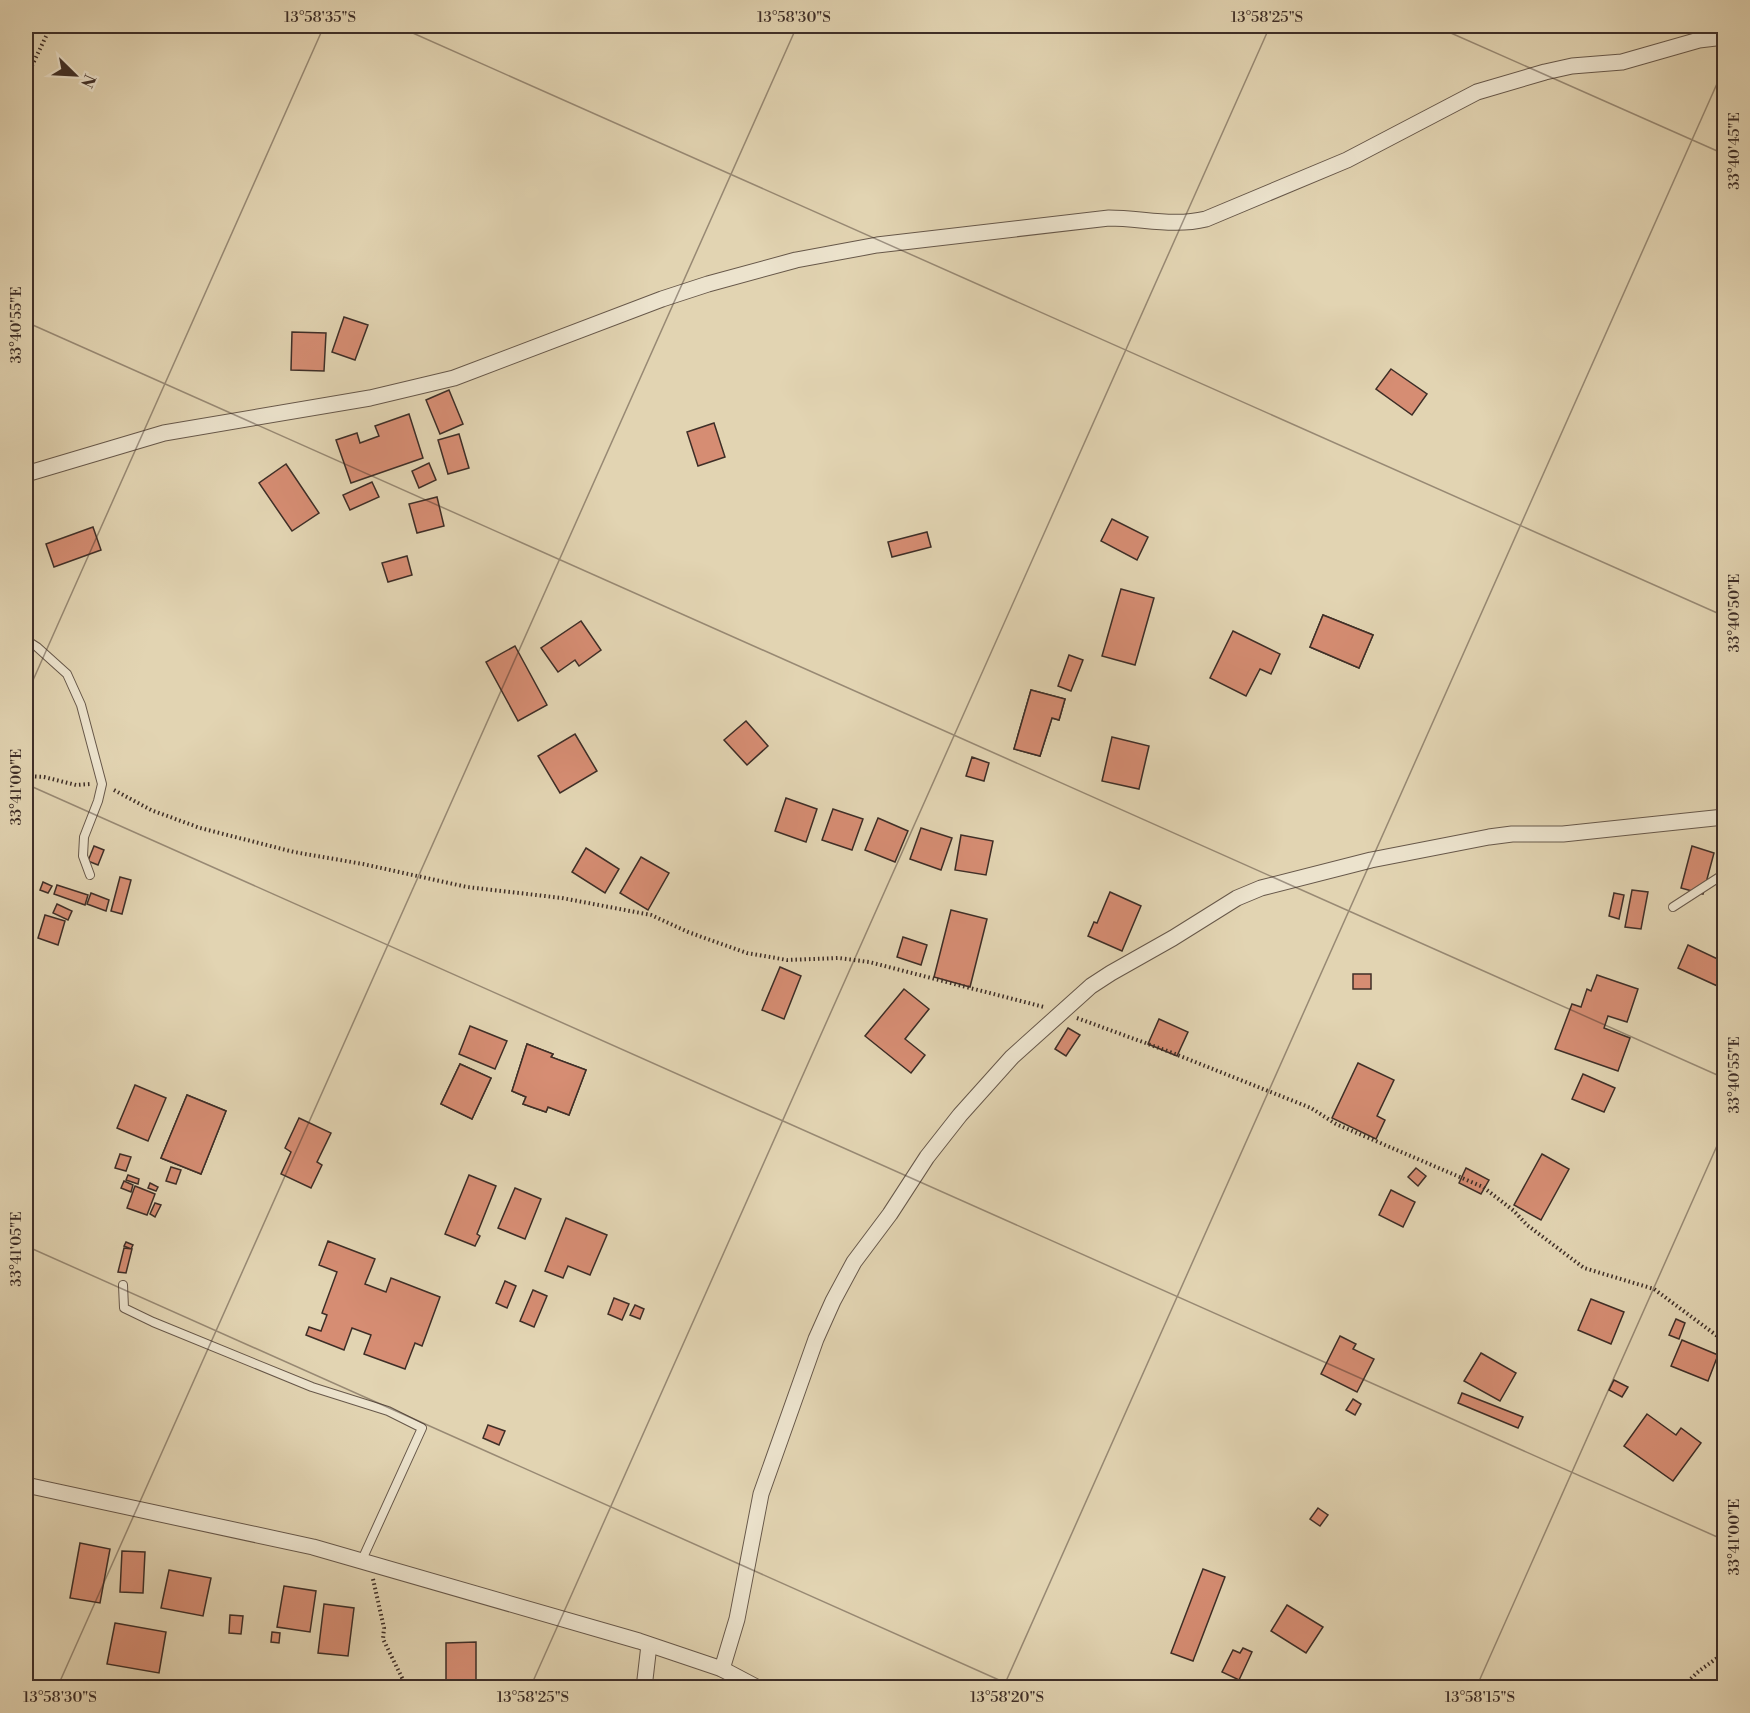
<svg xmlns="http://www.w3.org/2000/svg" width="1750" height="1713" viewBox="0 0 1750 1713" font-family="'Libre Bodoni',serif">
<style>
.building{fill:#d68d73;stroke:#3e2e27;stroke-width:1.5}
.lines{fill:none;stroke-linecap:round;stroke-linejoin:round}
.lane-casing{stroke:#67584a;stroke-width:10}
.street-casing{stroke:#67584a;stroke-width:17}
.path{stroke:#3e2e27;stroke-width:4;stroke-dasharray:1.5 3;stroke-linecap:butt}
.lane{stroke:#ece3cd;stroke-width:8}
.street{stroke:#ece3cd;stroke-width:15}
.ticks{fill:none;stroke:#3e2e27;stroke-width:1.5;stroke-opacity:0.45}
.neatline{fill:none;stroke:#3e2e27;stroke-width:2}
.ticks-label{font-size:15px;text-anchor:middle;fill:#3e2e27}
</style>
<rect width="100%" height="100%" fill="#e2d4b2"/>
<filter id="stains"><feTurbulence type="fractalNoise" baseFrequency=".00333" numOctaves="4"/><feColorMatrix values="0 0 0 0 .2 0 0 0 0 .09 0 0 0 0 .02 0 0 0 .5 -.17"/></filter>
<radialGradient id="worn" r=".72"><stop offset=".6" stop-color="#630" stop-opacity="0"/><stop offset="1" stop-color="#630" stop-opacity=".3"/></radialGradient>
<g class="building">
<polygon points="344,317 368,325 355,360 332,352"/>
<polygon points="292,332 326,333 324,371 291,370"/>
<polygon points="1391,369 1427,394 1412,415 1376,389"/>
<polygon points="449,390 463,424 440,434 426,400"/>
<polygon points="409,414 423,458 351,483 336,440 357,433 360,443 379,436 375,426"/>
<polygon points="714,423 725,457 698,466 687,432"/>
<polygon points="459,434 469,468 448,474 438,440"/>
<polygon points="429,463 436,480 419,488 412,471"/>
<polygon points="286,464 319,513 292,531 259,483"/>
<polygon points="372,482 379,497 350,510 343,495"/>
<polygon points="437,497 444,526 417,533 409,504"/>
<polygon points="1112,519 1148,537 1137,560 1101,541"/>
<polygon points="93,527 101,550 54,567 46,544"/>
<polygon points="927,532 931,547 892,557 888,542"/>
<polygon points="407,556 412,575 388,582 382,563"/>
<polygon points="1121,589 1154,598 1135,665 1102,656"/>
<polygon points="1323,615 1373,635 1359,668 1310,647"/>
<polygon points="1323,615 1373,635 1359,668 1310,647"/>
<polygon points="581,621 601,650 579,666 575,660 558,672 541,648"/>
<polygon points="1233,631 1280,654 1271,674 1260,669 1246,696 1210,678"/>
<polygon points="515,646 547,705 518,721 486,662"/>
<polygon points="1069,655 1083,660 1071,691 1058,686"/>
<polygon points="1031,690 1065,699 1059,720 1052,718 1040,756 1014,749"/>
<polygon points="1031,690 1065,699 1059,720 1052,718 1040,756 1014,749"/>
<polygon points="746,721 768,746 747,765 724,740"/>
<polygon points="575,734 597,771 560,793 538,756"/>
<polygon points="1112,737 1149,746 1139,789 1102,781"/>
<polygon points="972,757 989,763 984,781 966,776"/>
<polygon points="786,798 817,809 806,842 775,831"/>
<polygon points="833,809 863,819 852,850 822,840"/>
<polygon points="878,818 908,831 895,862 865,850"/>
<polygon points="921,828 952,838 941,870 910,859"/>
<polygon points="961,835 993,841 986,875 955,870"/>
<polygon points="94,846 104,850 98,865 88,861"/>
<polygon points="1692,846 1714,853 1703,894 1681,888"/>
<polygon points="586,848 619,869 605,893 572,872"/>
<polygon points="641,857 669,873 648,910 620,893"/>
<polygon points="120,877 131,880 122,914 111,911"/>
<polygon points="43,882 52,886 48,893 40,890"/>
<polygon points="57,885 88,895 85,905 54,894"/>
<polygon points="1632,890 1648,892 1641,929 1625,927"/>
<polygon points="1110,892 1141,906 1122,951 1088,936 1094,922 1097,923"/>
<polygon points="91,893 109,900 106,911 87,904"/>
<polygon points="1614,893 1624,895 1619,919 1609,916"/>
<polygon points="57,904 72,911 68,920 53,913"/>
<polygon points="951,910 987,919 970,987 934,977"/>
<polygon points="45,915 65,921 58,945 38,938"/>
<polygon points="903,937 927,945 921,965 897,957"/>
<polygon points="1688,945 1724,962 1724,989 1678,968"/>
<polygon points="780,967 801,976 784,1019 762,1010"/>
<rect x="1353" y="974" width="18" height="15"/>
<polygon points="1597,975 1638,989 1627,1022 1608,1016 1604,1028 1630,1038 1618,1071 1555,1049 1572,1004 1581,1007 1587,989 1591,991"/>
<polygon points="904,989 929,1009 905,1039 925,1055 911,1073 865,1036"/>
<polygon points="1159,1019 1188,1032 1177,1056 1148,1044"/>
<polygon points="470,1026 507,1041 495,1069 459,1054"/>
<polygon points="1068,1028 1080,1035 1066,1056 1055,1049"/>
<polygon points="527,1044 553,1054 551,1057 586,1070 569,1115 548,1107 546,1112 523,1104 526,1097 512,1091"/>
<polygon points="527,1044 553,1054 551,1057 586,1070 569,1115 548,1107 546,1112 523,1104 526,1097 512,1091"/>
<polygon points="1358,1063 1394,1080 1377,1116 1385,1120 1376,1139 1332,1118"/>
<polygon points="460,1064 491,1078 472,1119 441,1104"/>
<polygon points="460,1064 491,1078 472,1119 441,1104"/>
<polygon points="1583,1074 1615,1088 1604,1112 1572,1099"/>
<polygon points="135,1085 166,1098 148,1141 117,1128"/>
<polygon points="187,1095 226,1111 201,1174 161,1158"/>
<polygon points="187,1095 226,1111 201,1174 161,1158"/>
<polygon points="299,1118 331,1133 317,1162 322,1165 311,1188 281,1174 291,1152 285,1148"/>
<polygon points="120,1154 131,1157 126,1171 115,1168"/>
<polygon points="1542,1154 1569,1169 1541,1220 1514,1205"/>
<polygon points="171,1167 181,1170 176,1184 166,1181"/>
<polygon points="1416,1168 1426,1176 1418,1186 1408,1177"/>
<polygon points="1466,1168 1489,1180 1481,1194 1459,1183"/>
<polygon points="128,1175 139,1179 138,1184 126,1180"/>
<polygon points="469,1175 496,1186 477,1234 480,1236 475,1246 445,1234"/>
<polygon points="1724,1175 1724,1196 1717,1193"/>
<polygon points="124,1181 133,1185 131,1192 121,1188"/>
<polygon points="150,1183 158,1187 156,1191 148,1188"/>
<polygon points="135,1186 155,1194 147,1215 127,1208"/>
<polygon points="515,1188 541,1199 525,1239 498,1228"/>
<polygon points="1391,1190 1415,1202 1403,1227 1379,1215"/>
<polygon points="155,1203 161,1205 155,1217 150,1214"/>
<polygon points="566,1218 607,1235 590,1275 568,1266 563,1278 545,1271"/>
<polygon points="328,1241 375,1259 365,1284 386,1292 391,1278 440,1297 422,1346 415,1343 405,1369 364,1354 371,1335 352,1328 344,1350 306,1335 309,1327 321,1331 327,1315 322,1313 337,1272 319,1265"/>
<polygon points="126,1242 133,1245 131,1249 124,1246"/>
<polygon points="124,1248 132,1249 126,1273 118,1272"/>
<polygon points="505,1281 516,1286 507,1308 496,1303"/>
<polygon points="533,1290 547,1296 534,1327 520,1321"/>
<polygon points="614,1298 629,1304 622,1320 608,1314"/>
<polygon points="1591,1299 1624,1312 1611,1344 1578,1330"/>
<polygon points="635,1305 644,1309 640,1319 630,1315"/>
<polygon points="1676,1319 1685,1323 1679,1339 1669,1335"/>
<polygon points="1340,1336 1356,1344 1353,1349 1374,1359 1357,1392 1321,1374"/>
<polygon points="1682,1340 1718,1355 1708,1381 1671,1366"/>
<polygon points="1481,1353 1516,1373 1500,1401 1464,1381"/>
<polygon points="1614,1380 1628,1387 1622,1397 1609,1390"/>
<polygon points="1462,1393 1523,1417 1518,1428 1458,1403"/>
<polygon points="1353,1399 1361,1404 1355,1415 1346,1410"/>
<polygon points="1647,1414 1676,1435 1681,1428 1701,1443 1673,1481 1624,1446"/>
<polygon points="488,1425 505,1431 499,1445 483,1438"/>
<polygon points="1318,1508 1328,1515 1320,1526 1310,1519"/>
<polygon points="80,1543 110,1549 100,1603 70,1598"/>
<polygon points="122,1551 145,1552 143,1593 120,1592"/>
<polygon points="1203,1569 1225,1577 1193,1661 1171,1653"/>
<polygon points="169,1570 211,1578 203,1616 161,1608"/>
<polygon points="284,1586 316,1591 310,1632 277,1627"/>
<polygon points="324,1604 354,1608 348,1656 318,1653"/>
<polygon points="1287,1605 1323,1627 1306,1653 1271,1631"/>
<polygon points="230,1615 243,1616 241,1634 229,1633"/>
<polygon points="115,1623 166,1632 159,1673 107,1664"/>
<polygon points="272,1632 280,1633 279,1643 271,1642"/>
<polygon points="476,1642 476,1687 446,1687 446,1643"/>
<polygon points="1243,1648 1252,1652 1239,1680 1222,1672 1233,1650 1240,1653"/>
</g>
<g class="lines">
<g class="lane-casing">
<g id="lane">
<polyline points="26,640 37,647 67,674 81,705 102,784 98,801 84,837 83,856 90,875"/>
<polyline points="1673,907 1724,874"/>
<polyline points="123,1285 124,1308 153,1322 312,1387 388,1411 422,1428 361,1562"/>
</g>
</g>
<g class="street-casing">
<g id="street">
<path d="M26 474 164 433 370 398 454 378 662 299 708 284 796 260 877 245 1109 218C1142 218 1173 227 1206 219L1347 160 1477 92 1545 72 1572 66 1622 62 1699 40 1724 37"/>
<polyline points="26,1485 313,1547 639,1641 722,1669 758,1688"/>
<polyline points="722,1669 737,1619 761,1494 816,1339 833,1301 854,1262 890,1214 927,1157 960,1115 1012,1057 1091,986 1111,973 1173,938 1237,898 1261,888 1371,860 1489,837 1512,834 1563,834 1724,817"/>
<polyline points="644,1688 649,1645"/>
</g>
</g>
<g class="path">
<polyline points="26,78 51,26"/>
<polyline points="26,776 44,777 76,785 90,784"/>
<polyline points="114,790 151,810 200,828 294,852 363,864 467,887 562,898 651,915 688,932 747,953 787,960 839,958 869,962 1044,1007"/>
<polyline points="1077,1018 1170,1052 1311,1108 1336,1124 1483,1187 1514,1211 1527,1225 1584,1268 1654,1289 1724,1341"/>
<polyline points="373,1579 384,1628 383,1639 407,1688"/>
<polyline points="1681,1688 1699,1671 1724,1653"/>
</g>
<use href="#lane" class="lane"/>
<use href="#street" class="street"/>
</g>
<path class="ticks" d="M397 26 1724 616M1435 26 1724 154M26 322 1724 1078M26 696 324 26M26 784 1724 1540M26 1246 1017 1688M57 1688 797 26M530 1688 1270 26M1003 1688 1724 68M1476 1688 1724 1130"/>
<rect width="1750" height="1713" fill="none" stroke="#e2d4b2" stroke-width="66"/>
<g transform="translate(75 75) rotate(114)" stroke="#ece3cd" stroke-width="4.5" paint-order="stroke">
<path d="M0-4.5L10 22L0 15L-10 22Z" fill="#3e2e27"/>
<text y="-9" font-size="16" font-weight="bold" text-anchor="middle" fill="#3e2e27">N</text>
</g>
<rect x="33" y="33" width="1684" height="1647" class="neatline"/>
<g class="ticks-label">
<text x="320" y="22">13°58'35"S</text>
<text x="794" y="22">13°58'30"S</text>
<text x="1267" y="22">13°58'25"S</text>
<text transform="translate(1734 151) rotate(-90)" y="5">33°40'45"E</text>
<text transform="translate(16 325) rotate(-90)" y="5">33°40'55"E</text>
<text transform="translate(1734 613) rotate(-90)" y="5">33°40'50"E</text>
<text transform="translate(16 787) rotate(-90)" y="5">33°41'00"E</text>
<text transform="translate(1734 1075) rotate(-90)" y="5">33°40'55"E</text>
<text transform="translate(16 1249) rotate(-90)" y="5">33°41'05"E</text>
<text transform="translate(1734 1537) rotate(-90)" y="5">33°41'00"E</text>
<text x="60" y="1702">13°58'30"S</text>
<text x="533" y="1702">13°58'25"S</text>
<text x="1007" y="1702">13°58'20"S</text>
<text x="1480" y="1702">13°58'15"S</text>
</g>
<rect width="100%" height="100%" filter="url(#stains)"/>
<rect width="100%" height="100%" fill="url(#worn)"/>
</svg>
